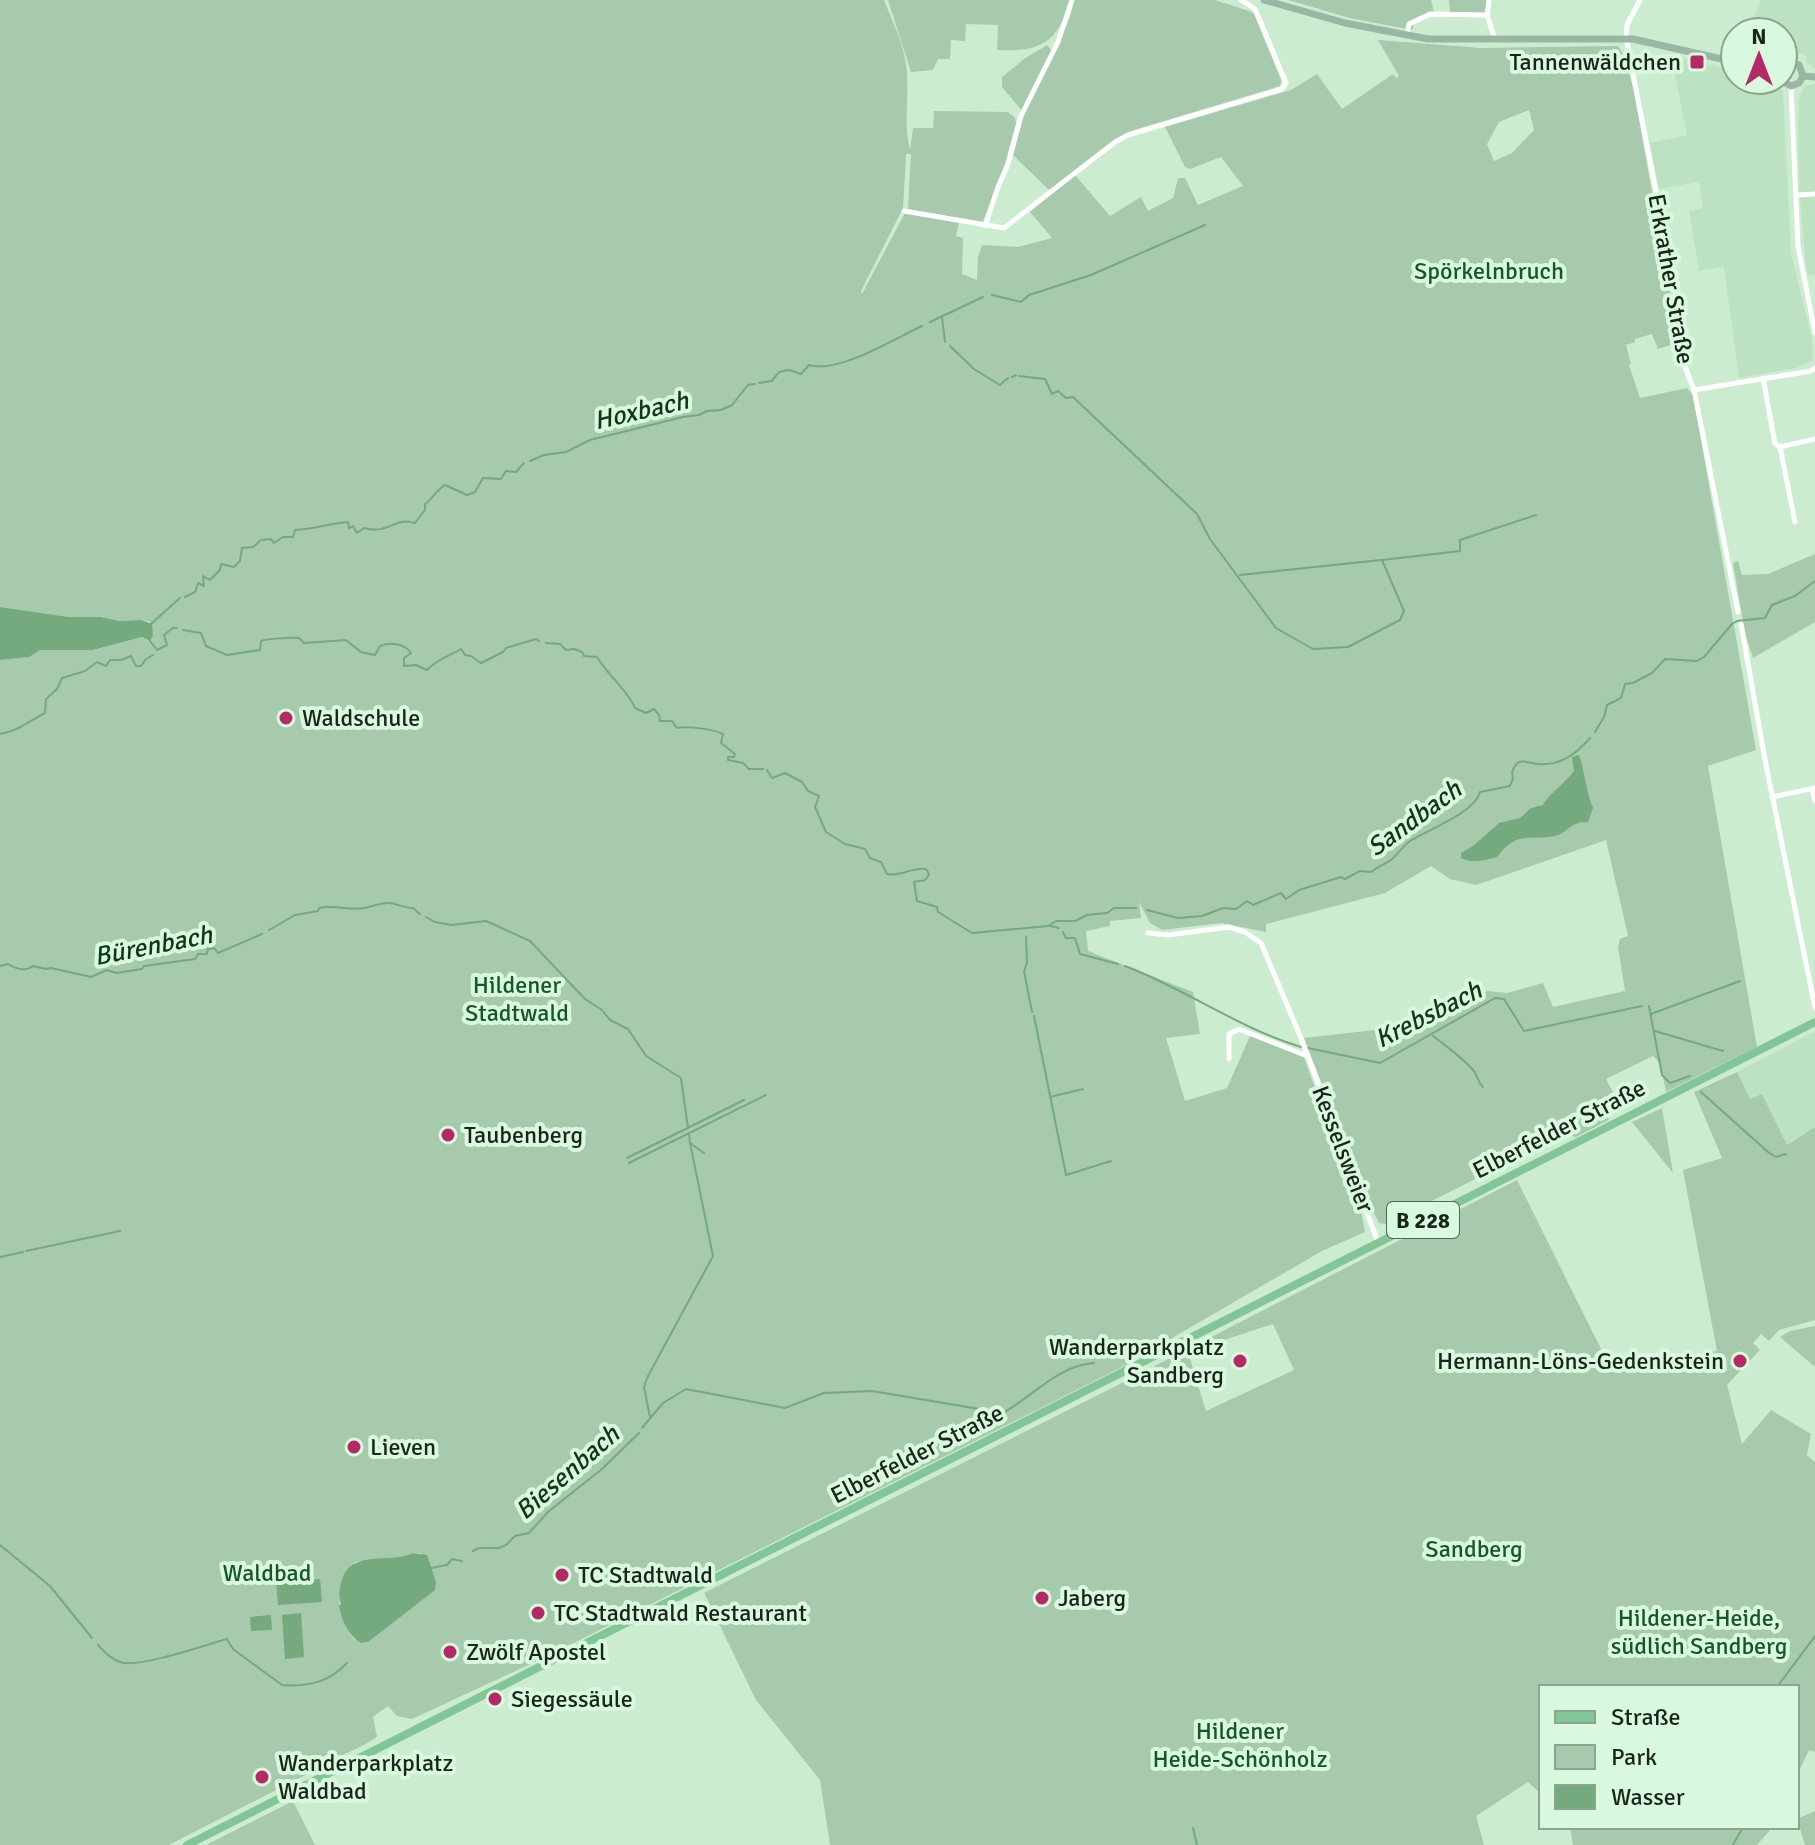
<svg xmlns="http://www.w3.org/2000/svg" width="1815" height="1845" viewBox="0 0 1815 1845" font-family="Signika,sans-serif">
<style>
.built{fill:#bce2c2}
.green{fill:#a6caab;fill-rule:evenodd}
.water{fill:#74aa7e}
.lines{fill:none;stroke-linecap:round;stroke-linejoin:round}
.stream{stroke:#74aa7e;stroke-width:2}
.street{stroke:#fff;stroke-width:5}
.secondary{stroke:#9ab7a3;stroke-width:7}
.primary{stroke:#82c597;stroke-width:8}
.poi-dot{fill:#b42966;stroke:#d9f9de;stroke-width:3}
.labels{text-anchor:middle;stroke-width:8;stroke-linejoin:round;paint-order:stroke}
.shield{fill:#d9f9de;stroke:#536556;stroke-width:2}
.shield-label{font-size:22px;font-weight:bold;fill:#19251b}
.poi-label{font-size:24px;fill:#19251b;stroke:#d9f9de;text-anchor:start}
.park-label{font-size:24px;fill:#19552a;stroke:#d9f9de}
.street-label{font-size:24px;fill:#19251b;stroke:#d9f9de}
.water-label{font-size:26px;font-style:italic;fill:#0e371a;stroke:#d9f9de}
</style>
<rect width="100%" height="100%" fill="#ccecd0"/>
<g class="built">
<polygon points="1761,0 1815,0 1815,69 1807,63 1806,56 1792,51 1783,56 1783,32 1747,32"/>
<polygon points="1671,55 1735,71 1735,80 1773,81 1783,91 1791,253 1812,340 1813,361 1795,368 1739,378 1724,267 1699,271 1689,211 1703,208 1699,182 1659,189 1650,143 1687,135"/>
<polygon points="1815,84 1815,275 1809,276 1806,266 1799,189 1798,128 1799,101 1804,86"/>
<polygon points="1815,1031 1815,1127 1787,1145 1762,1094 1750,1099 1737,1072"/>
</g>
<g class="green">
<path d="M0 0H884C891 18 900 36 904 54 912 86 902 119 910 150L913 128H933L934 111 1008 112 1015 118 1016 123 1005 164 982 224 908 209 911 154H906L903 208 861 291 862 294 906 211 959 222 956 236 963 238 962 274 977 280 978 257 982 245 1018 247 1052 238 1030 212 1075 175 1110 216 1141 197 1148 211 1173 198 1178 178H1185L1198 205 1243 186 1221 157 1190 169 1185 167 1165 127 1291 90 1317 74 1342 109 1393 74 1396 78 1399 76 1378 40 1481 48 1618 46 1625 57 1634 92 1679 342 1658 349 1652 334 1635 339V342L1626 345 1631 364 1629 365 1640 398 1687 388 1693 395 1756 750 1708 766 1757 1047 1666 1092 1660 1063 1653 1056 1606 1079 1616 1098 1602 1105 1609 1120 1576 1137 1565 1134 1386 1224 1379 1223 1367 1199 1304 1038 1436 1023 1487 991 1507 993 1543 983 1553 1007 1625 991 1618 947 1620 939 1628 936 1606 840 1476 885 1450 879 1431 866 1385 893 1266 924V932L1221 923 1162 930 1150 923 1139 902 1141 918 1110 921V926L1086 931 1088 951 1193 992 1200 1034 1166 1038 1185 1101 1227 1088 1250 1036 1303 1055 1362 1216 1365 1232 1322 1251 1124 1366 550 1655 412 1719 397 1716 388 1706 373 1717 377 1737C360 1749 339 1755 321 1767L169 1845H0V660L28 657 40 650H93L142 637 149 641 153 636 150 622 141 620 120 621 101 617H69L0 607ZM1529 110 1534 130 1512 153 1494 161 1487 144 1499 122ZM413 1553H420L429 1563 435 1589 366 1643 354 1639C344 1626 335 1600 341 1584 344 1577 350 1569 355 1562L405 1557Z"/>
<path d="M888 0H1070C1058 44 1039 52 997 50L998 25 966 24 965 41 951 40 950 59H938L933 70 911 72Z"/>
<polygon points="1074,0 1215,0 1249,11 1254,14 1281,80 1280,86 1134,130 1050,191 1013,155 1024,113 1002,87 1002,77 1024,59 1047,45 1054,53 1070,17"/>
<polygon points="1288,0 1431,0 1434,13 1415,20 1412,30 1350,18"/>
<polygon points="1449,0 1488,0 1485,13 1450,12"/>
<polygon points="1815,554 1815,622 1753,658 1745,633 1733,563 1738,561 1742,575 1768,574"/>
<path d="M1737 1072 1750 1099 1762 1094 1787 1145 1815 1127V1320L1779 1330 1769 1341 1761 1334 1753 1343 1760 1350 1727 1385 1742 1444 1771 1410 1811 1434 1807 1455 1815 1462V1752L1809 1750 1799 1771 1797 1687H1541V1794L1528 1782 1476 1816 1484 1845H830L820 1780 756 1700 704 1593 1112 1388 1517 1180 1609 1365 1717 1351 1683 1170 1722 1158 1694 1092ZM1273 1324 1294 1370 1206 1411 1188 1352Z"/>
<polygon points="1662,1108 1673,1173 1632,1122"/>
<polygon points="1815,1326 1815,1367 1780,1337 1790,1331"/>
<polygon points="293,1801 315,1845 206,1845"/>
<polygon points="1815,1811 1815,1845 1805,1845 1797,1819"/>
<polygon points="1570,1827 1758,1827 1770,1830 1757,1845 1573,1845"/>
</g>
<g class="water">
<polygon points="0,607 69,617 101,617 120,621 141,620 152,624 153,636 150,641 142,637 93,650 40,650 29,657 0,660"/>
<path d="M1579 755C1585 773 1586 791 1593 808L1588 822C1569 821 1568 834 1554 836 1526 841 1518 830 1497 857 1486 860 1472 864 1461 858V853L1473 846 1499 823 1520 818 1531 808 1543 805C1547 796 1565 783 1574 771L1572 757Z"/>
<path d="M413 1553 427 1555 436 1582 435 1590 368 1642 361 1643C348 1635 342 1621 339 1606L341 1604C338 1596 339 1589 342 1580 351 1549 390 1564 413 1553Z"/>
<polygon points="320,1579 322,1602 278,1605 276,1582"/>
<polygon points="301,1613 304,1657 285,1659 282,1615"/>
<polygon points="271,1615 272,1630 251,1631 250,1617"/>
<polygon points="1744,1640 1753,1643 1752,1653 1736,1657 1724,1645 1741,1645"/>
</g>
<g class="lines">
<g class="stream">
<polyline points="992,295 1021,302 1029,295 1091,275 1205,225"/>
<polyline points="942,317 945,342"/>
<polyline points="930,322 983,297"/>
<polyline points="950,346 974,369 1000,385 1008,378"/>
<polyline points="1019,376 1045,379 1052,394 1058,391 1066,398 1073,397 1197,514 1210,539 1276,628 1313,649 1348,647 1400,620 1404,611 1382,560 1460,551 1460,540 1536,515"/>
<polyline points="1012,377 1016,375"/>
<path d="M759 383 772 381 779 372 789 370 801 374 809 365C838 374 894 339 922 326"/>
<polyline points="530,461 544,455 566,452 590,440 683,417 699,415 707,411 721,410 732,405 748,385 755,384"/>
<polyline points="1240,575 1381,560"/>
<path d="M185 597 195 592 198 583 204 586 203 576 210 580 220 570 221 564 234 567 240 561 242 548 253 547 261 540 271 539 274 543 283 537H293L295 530C315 529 331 523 348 522L349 528 353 526 357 533 364 528C389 535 395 516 415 523L425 510V504C433 499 438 488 445 485L467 495 475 492 483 478 501 479 506 471 516 472 524 463"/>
<polyline points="151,624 180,598"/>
<path d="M183 630 201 633 206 646 227 655 260 650 261 641C265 639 294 637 299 638L304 643 346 640 361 652 375 655 380 646C390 642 405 643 411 653L404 658V666L416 665 427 670C436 660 449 656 461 649L465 655 471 656 481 663 503 652 506 648 536 639 539 641"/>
<polyline points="150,641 157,650 167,645 164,635 173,628 177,628"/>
<path d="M546 643 560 644 566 650 574 649 582 652 584 656 597 657C609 677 627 689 635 708L646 713 654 709 659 715 660 721H672L677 728C688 726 713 729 723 734L721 743 735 754 734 757H728V760L743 763 749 769H763"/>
<polyline points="1595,732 1604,717 1607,705 1621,698 1625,684 1633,683 1652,673 1665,659 1697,661 1704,657 1732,624 1737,621 1765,618 1772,605 1795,596 1815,581"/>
<path d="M0 734C17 732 29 721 45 713L46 699 57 689 62 678 85 671 97 662 106 666 110 660H121L131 656 136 666H141L146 659 153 655"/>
<path d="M767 770 772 778 785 773 802 782 808 791 819 796 815 807 826 832 845 844 865 849 870 858 881 862 887 874C900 877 912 867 926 869L929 874C926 883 921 880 914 882L917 901 937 907 938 912 972 933 1048 926 1056 921H1075L1087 915 1107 913 1114 908H1136"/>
<path d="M1147 910 1178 918 1202 916 1223 908 1236 909 1247 901 1253 905 1281 893 1286 899 1299 890 1341 877 1345 879 1360 871 1371 872C1378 866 1386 864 1392 859 1398 854 1403 846 1410 841 1427 830 1475 813 1480 792L1510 786 1513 778 1512 773C1513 769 1515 765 1519 762 1524 760 1533 764 1539 764 1561 766 1577 753 1590 738"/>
<polyline points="426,917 435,922 451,925 486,921 530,941 585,999 602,1010 610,1020 628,1029 646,1056 681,1078 688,1128"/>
<polyline points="1050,926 1059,928"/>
<path d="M269 930 295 915 318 911 319 908C334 904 348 911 364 908 371 907 382 902 389 903 395 903 404 908 413 908L420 914"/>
<polyline points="1063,932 1066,938 1075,938 1080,954 1118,964"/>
<polyline points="1026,937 1027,963 1024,971 1032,1012"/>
<path d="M0 966 8 964C16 969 25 972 33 966L46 969 51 968 91 977 107 970 116 973 142 969 144 966 195 959 198 954H207L208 949 214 948 218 953 262 934"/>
<path d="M1125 966C1186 989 1238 1028 1301 1047"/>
<polyline points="1649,1006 1662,1075 1670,1083 1690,1076"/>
<polyline points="1651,1014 1740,981"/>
<polyline points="1034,1016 1066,1175 1111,1161"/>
<polyline points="1655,1031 1723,1051"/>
<path d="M1433 1036C1447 1047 1462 1057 1473 1070 1478 1076 1477 1081 1483 1087"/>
<polyline points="1308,1048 1380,1063 1495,998 1504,999 1524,1031 1642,1006"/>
<polyline points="1701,1092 1768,1152 1776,1157 1786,1154"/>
<polyline points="1050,1097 1083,1089"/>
<polyline points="689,1134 690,1143 704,1153"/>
<polyline points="627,1158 744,1100"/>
<polyline points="629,1163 766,1095"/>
<polyline points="26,1251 120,1231"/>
<polyline points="0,1257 23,1252"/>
<polyline points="650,1417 644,1387 647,1378 713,1256 690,1143"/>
<path d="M642 1428 663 1403 686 1389 785 1408 824 1393 872 1391 1003 1413C1033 1396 1059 1365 1094 1363"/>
<polyline points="0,1545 50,1586 92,1638"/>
<polyline points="473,1551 479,1548 499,1548 506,1545 515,1536 529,1533 549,1511 602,1469 639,1433"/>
<polyline points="431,1568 447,1565 452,1559 462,1561"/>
<path d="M98 1645C105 1653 114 1662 125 1663 144 1666 205 1645 227 1639L233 1649 282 1685C309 1687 329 1682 347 1663"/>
<polyline points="1777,1687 1815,1636"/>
<polyline points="1193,1828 1197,1845"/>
<polyline points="1733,1845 1743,1827"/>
</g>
<g class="street">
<polyline points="1640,0 1627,25 1626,38 1675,289 1684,364 1694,390 1738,612"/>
<polyline points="1487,15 1489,0"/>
<polyline points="1407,35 1409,24 1430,14 1487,15 1495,40"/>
<polyline points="1791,86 1798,246 1815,333"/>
<polyline points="1796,195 1815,194"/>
<polyline points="904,211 1004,228 1115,142 1128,135 1282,89 1286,83 1255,9 1241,0"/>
<polyline points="985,226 998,187 1008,164 1021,116 1058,42 1072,0"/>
<polyline points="1763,378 1775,444 1780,447"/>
<polyline points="1694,390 1811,371 1815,368"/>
<polyline points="1795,522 1780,447 1815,439"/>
<polyline points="1741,624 1766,765 1815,1008"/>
<polyline points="1812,789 1815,801"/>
<polyline points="1772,797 1815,788"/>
<polyline points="1148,933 1168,935 1229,927 1245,932 1261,943 1301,1038 1378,1242"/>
<polyline points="1229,1059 1229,1034 1239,1029 1307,1056"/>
</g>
<g class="secondary">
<polyline points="1264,0 1345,23 1428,39 1633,39 1735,62"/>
<polyline points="1783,65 1791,62 1799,65 1803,76"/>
<polyline points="1803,76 1815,77"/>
<polyline points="1781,80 1791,86 1799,83 1803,76"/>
</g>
<polyline class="primary" points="187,1845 1815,1022"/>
</g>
<g class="poi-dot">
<rect x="1689" y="54" width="16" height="16" rx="4"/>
<circle cx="286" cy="718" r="8"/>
<circle cx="448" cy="1135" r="8"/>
<circle cx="1240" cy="1361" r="8"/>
<circle cx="1740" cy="1361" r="8"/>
<circle cx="354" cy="1447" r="8"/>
<circle cx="562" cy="1575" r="8"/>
<circle cx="1042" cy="1598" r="8"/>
<circle cx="538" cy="1613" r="8"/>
<circle cx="450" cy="1652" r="8"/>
<circle cx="495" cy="1699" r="8"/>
<circle cx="262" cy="1777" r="8"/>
</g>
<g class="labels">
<rect class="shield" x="1387" y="1202" width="72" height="36" rx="6"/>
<g class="shield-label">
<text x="1423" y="1228">B 228</text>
</g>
<g class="poi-label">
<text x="1681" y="70" text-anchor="end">Tannenwäldchen</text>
<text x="302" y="726">Waldschule</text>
<text x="464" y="1143">Taubenberg</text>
<text x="1224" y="1355" text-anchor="end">Wanderparkplatz<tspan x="1224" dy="28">Sandberg</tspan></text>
<text x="1724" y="1369" text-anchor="end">Hermann-Löns-Gedenkstein</text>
<text x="370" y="1455">Lieven</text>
<text x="578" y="1583">TC Stadtwald</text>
<text x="1058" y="1606">Jaberg</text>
<text x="554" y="1621">TC Stadtwald Restaurant</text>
<text x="466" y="1660">Zwölf Apostel</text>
<text x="511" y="1707">Siegessäule</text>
<text x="278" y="1771">Wanderparkplatz<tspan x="278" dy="28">Waldbad</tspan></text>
</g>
<g class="park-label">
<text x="1489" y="279">Spörkelnbruch</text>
<text x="517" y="993">Hildener<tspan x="517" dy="28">Stadtwald</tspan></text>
<text x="1474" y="1557">Sandberg</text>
<text x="267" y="1581">Waldbad</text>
<text x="1699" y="1626">Hildener-Heide,<tspan x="1699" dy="28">südlich Sandberg</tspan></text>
<text x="1240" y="1739">Hildener<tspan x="1240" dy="28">Heide-Schönholz</tspan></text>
</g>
<g class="street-label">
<text transform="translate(1671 279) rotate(80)" y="8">Erkrather Straße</text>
<text transform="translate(1559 1129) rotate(-27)" y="8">Elberfelder Straße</text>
<text transform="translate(1343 1149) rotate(69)" y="8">Kesselsweier</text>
<text transform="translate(917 1454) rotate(-27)" y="8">Elberfelder Straße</text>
</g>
<g class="water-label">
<text transform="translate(641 410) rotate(-13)" y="9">Hoxbach</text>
<text transform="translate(1414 818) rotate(-36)" y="9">Sandbach</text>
<text transform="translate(153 945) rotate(-11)" y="9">Bürenbach</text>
<text transform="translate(1428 1014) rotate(-27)" y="9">Krebsbach</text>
<text transform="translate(567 1472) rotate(-41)" y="9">Biesenbach</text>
</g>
</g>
<rect x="1539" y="1685" width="260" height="144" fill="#d9f9de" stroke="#8ca490" stroke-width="2"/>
<rect x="1555" y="1711" width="40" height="12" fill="#82c597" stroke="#8ca490" stroke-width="2"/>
<text x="1611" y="1725" font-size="24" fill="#19251b">Straße</text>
<rect x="1555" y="1745" width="40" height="24" fill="#a6caab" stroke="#8ca490" stroke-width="2"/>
<text x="1611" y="1765" font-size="24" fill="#19251b">Park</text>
<rect x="1555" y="1785" width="40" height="24" fill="#74aa7e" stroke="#8ca490" stroke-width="2"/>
<text x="1611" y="1805" font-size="24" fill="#19251b">Wasser</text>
<g transform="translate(1759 56)"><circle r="38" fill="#d9f9de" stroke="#8ca490" stroke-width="2"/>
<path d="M0-6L14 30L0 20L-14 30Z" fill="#b42966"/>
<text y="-12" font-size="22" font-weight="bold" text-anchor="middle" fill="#19251b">N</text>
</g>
</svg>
